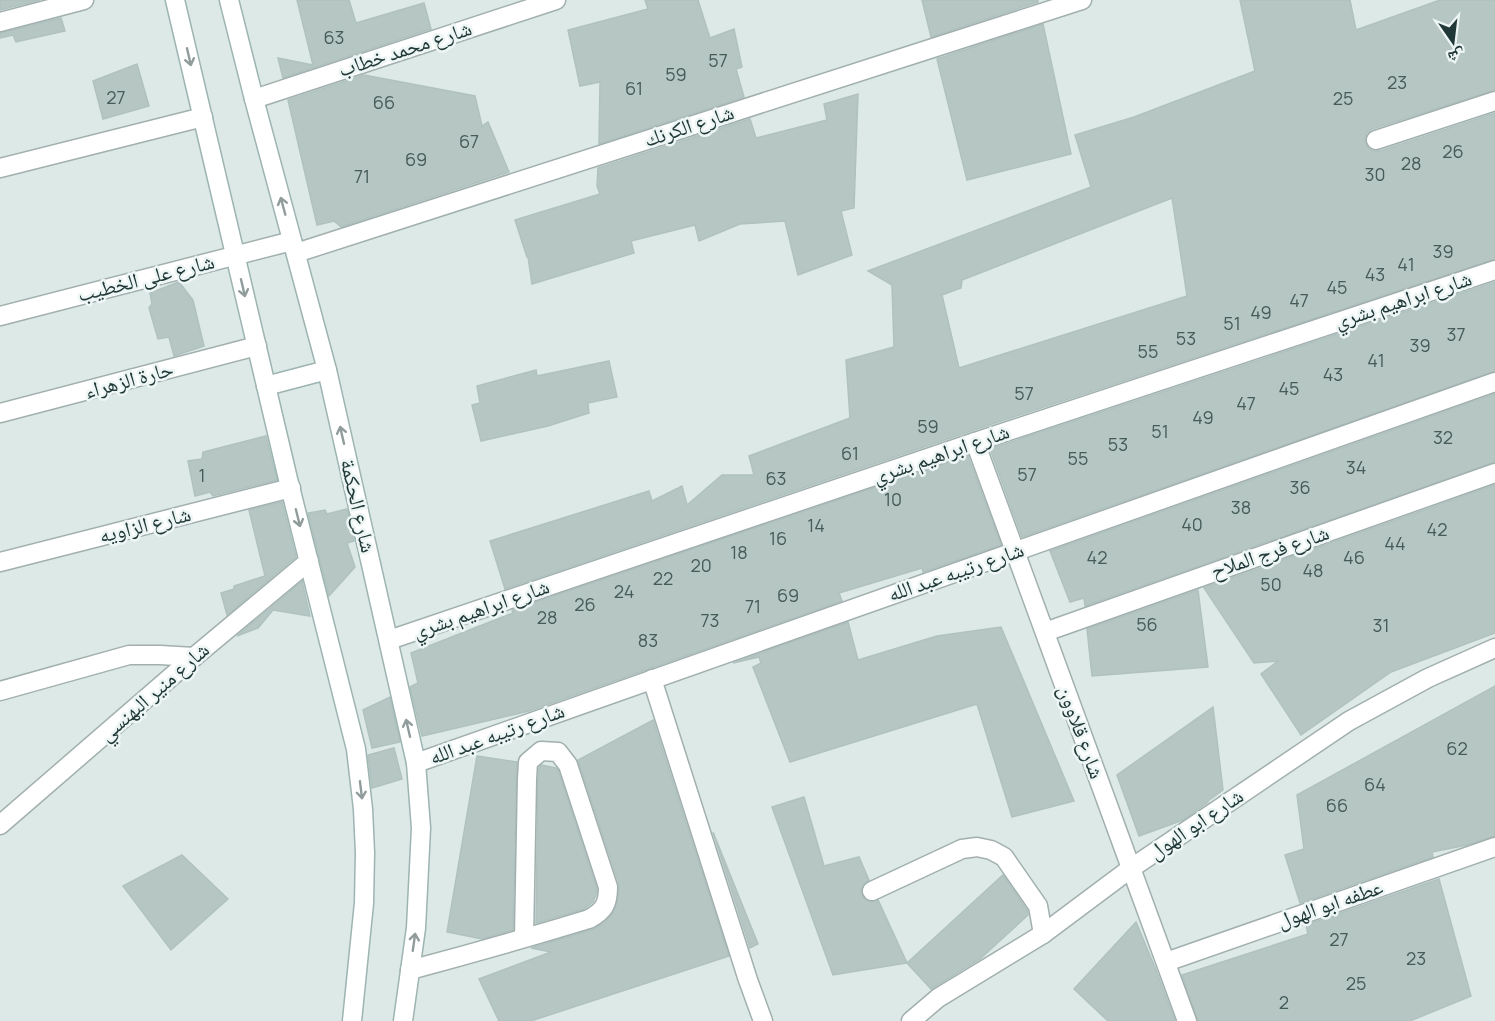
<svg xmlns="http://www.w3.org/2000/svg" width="1495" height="1021" viewBox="0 0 1495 1021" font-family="Manrope,'Noto Naskh Arabic',sans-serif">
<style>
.building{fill:#b6c6c3;stroke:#b0c2bf;stroke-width:1.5;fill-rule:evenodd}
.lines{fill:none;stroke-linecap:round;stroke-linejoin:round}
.lane-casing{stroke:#a1b0ae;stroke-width:21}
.street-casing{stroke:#a1b0ae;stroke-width:21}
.secondary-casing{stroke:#9db4b1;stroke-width:21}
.lane{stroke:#fff;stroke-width:18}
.street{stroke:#fff;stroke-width:18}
.secondary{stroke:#fff;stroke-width:18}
.oneway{stroke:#909c9b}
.labels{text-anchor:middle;stroke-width:5;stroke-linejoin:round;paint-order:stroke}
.number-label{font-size:18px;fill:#465c5a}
.street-label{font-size:21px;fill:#203837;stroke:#edf6f4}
</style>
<rect width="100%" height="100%" fill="#dde9e6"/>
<g class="building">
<polygon points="0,0 40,0 0,10"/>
<polygon points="297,0 349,0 356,23 424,3 431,29 283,78 278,58 313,65"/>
<polygon points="645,0 698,0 710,38 734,29 742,67 736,69 744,97 599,144 600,82 580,86 568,30 648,9"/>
<polygon points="922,0 1038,0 1038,2 931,37"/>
<path d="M1240 0H1350L1356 30 1440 0H1495V90L1372 129 1367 133 1365 138 1366 144 1369 149 1374 151H1380L1495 113V259L971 431 505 589 490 541 649 491 652 501 682 486 687 505 722 475H754L749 456 850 418 846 360 894 347 892 285 868 271 1091 187 1075 135 1134 117 1255 71ZM1172 198 1187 296 959 368 942 295 961 288 962 280Z"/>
<polygon points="61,18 65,31 16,42 13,35 0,38 0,33"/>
<polygon points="1043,24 1071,154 967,180 937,59"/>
<polygon points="137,64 149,106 103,119 93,81"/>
<polygon points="364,75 475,96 482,126 488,122 509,172 341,227 334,221 317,225 288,100"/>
<polygon points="858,94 854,208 841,211 852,255 798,275 785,221 740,224 699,241 695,225 631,241 634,253 532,284 528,257 527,257 515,220 600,194 597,186 598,168 750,119 756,138 827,120 824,104"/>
<polygon points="179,282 193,300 204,346 174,356 169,337 158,339 149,308 152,304 150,293"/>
<polygon points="1495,282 1495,371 1022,537 990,449"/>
<polygon points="609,361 617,397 588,403 589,413 548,426 481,441 472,405 480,403 477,386 536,370 537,376"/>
<polygon points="1495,394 1495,462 1085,606 1084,598 1070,602 1050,551"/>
<polygon points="266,436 277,480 213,496 210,492 195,496 188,461 202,459 203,452"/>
<polygon points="968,456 1001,545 923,572 922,568 839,593 842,601 529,711 422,736 410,687 418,683 411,653 513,613 512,610"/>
<polygon points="1495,485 1495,633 1391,672 1301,735 1261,674 1278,661 1254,663 1204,588"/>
<polygon points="282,502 296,557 227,615 221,593 234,589 234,586 265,576 249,510"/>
<polygon points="347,509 354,541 347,543 355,567 329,596 308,513 325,510 327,514"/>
<polygon points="302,581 310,616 273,610 258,628 237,636"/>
<polygon points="1198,590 1208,667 1092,676 1087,629"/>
<polygon points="848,622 858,660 937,636 1001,627 1074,801 1012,817 977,704 790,762 753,667 761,663 759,657 733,663"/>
<polygon points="1495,686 1495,836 1467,845 1432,852 1433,857 1300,903 1285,855 1304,849 1297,795"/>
<polygon points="390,697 400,742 372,748 363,710"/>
<polygon points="1213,707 1223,790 1208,801 1208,802 1183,820 1139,836 1117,775"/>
<polygon points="653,720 729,956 531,1021 499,1021 479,979 551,952 531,948 594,929 606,921 614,911 618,899 619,884 578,760"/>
<polygon points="394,748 402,779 372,788 368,755"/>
<polygon points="477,756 517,762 513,930 482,939 447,932"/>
<polygon points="541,765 556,768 558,770 597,889 597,892 593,902 584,909 536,923 538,779 539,767"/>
<polygon points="804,797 824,866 859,857 869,880 863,885 861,891 862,895 865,900 870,902 878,900 907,963 833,975 772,807"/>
<polygon points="713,832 758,944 750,948"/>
<polygon points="182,855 228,899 171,950 123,886"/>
<polygon points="1003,875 1027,910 1028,915 980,959 931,989 907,963"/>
<polygon points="1439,879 1471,996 1410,1021 1198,1021 1182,975 1308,934 1306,925"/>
<polygon points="1136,922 1156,970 1175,1021 1108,1021 1074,989"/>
</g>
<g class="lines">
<g class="lane-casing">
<g id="lane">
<polyline points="872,891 962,849 977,847 991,850 1004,857 1038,906 1043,934"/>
<path d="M410 970C470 954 530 937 589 919 604 911 608 904 608 887L568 765 558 752 541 751 528 762 527 779 524 938"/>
</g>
</g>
<g class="street-casing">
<g id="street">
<polyline points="0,22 84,0"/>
<polyline points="254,99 556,0"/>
<polyline points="1376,140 1495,101"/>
<polyline points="0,168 203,117"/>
<polyline points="296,253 1082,0"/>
<polyline points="0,316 292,241"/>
<polyline points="0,413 257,346"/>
<polyline points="975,442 1187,1021"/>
<polyline points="0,562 291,488"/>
<polyline points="1045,632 1495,473"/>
<polyline points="389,640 975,442 1495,270"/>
<polyline points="652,679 748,980 763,1021"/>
<polyline points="0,691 129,655 160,655 194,657"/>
<polyline points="416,763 1495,382"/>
<polyline points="0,825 194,657 309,561"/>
<polyline points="1166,962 1495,847"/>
<polyline points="911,1021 938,998 1043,934 1130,869 1349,721 1428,678 1495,648"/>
</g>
</g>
<g class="secondary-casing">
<g id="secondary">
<polyline points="175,0 288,479 356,749 363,809 365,853 364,903 352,1021"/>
<polyline points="229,0 254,99 327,370 416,763 421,828 416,928 403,1021"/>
<polyline points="266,386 327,370"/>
</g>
</g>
<use href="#lane" class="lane"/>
<use href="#street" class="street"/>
<use href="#secondary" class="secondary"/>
</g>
<defs><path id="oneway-shaft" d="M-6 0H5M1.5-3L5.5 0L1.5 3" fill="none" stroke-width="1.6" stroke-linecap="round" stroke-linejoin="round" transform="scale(1.5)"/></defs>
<g class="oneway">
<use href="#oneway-shaft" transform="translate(189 57) rotate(77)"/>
<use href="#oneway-shaft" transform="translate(283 206) rotate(-105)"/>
<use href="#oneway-shaft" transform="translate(243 288) rotate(77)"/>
<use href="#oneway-shaft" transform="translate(342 435) rotate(-103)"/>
<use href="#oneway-shaft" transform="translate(298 518) rotate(76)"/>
<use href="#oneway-shaft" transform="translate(408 728) rotate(-103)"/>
<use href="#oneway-shaft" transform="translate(361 790) rotate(83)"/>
<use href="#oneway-shaft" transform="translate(414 942) rotate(-82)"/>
</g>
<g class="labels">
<g class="number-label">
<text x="334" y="44">63</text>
<text x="718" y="67">57</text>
<text x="676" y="81">59</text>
<text x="1397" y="89">23</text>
<text x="634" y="95">61</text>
<text x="116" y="104">27</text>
<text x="1343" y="105">25</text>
<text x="384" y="109">66</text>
<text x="469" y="148">67</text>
<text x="1453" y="158">26</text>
<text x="416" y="166">69</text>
<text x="1411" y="170">28</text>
<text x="1375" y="181">30</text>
<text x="362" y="183">71</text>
<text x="1443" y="258">39</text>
<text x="1406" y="271">41</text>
<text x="1375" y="281">43</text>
<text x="1337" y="294">45</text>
<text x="1299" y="307">47</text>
<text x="1261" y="319">49</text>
<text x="1232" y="330">51</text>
<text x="1456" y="341">37</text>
<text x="1186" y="345">53</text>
<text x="1420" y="352">39</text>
<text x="1148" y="358">55</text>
<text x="1376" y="367">41</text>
<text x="1333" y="381">43</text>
<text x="1289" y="395">45</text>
<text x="1024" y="400">57</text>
<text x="1246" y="410">47</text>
<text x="1203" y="424">49</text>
<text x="928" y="433">59</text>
<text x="1160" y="438">51</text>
<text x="1443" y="444">32</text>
<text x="1118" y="451">53</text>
<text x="850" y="460">61</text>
<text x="1078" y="465">55</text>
<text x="1356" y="474">34</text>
<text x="1027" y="481">57</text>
<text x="202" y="482">1</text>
<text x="776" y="485">63</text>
<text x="1300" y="494">36</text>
<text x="893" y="506">10</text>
<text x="1241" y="514">38</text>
<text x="1192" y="531">40</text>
<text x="816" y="532">14</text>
<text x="1437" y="536">42</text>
<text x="778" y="545">16</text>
<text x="1395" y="550">44</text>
<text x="739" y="559">18</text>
<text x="1097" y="564">42</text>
<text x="1354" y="564">46</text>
<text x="701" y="572">20</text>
<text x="1313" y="577">48</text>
<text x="663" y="585">22</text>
<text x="1271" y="591">50</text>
<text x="624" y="598">24</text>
<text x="788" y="602">69</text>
<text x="585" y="611">26</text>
<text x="753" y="613">71</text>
<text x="547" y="624">28</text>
<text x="710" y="627">73</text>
<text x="1147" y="631">56</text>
<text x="1381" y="632">31</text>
<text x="648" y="647">83</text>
<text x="1457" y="755">62</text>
<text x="1375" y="791">64</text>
<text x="1337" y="812">66</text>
<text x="1339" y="946">27</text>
<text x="1416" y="965">23</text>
<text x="1356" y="990">25</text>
<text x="1284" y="1009">2</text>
</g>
<g class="street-label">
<text transform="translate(405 49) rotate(-18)" y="7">شارع محمد خطاب</text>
<text transform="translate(689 126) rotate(-18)" y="7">شارع الكرنك</text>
<text transform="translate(146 278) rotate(-14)" y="7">شارع على الخطيب</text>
<text transform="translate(1403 300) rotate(-18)" y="7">شارع ابراهيم بشري</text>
<text transform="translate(129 380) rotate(-15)" y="7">حارة الزهراء</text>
<text transform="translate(941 454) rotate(-19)" y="7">شارع ابراهيم بشري</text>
<text transform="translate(358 506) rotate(77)" y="7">شارع الحكمة</text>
<text transform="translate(145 525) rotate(-14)" y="7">شارع الزاويه</text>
<text transform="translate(1270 552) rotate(-19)" y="7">شارع فرج الملاح</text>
<text transform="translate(956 572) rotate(-19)" y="7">شارع رتيبه عبد الله</text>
<text transform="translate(481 609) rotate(-19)" y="7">شارع ابراهيم بشري</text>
<text transform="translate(154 692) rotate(-41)" y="7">شارع منير البهنسي</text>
<text transform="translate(1081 732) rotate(70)" y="7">شارع قلاوون</text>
<text transform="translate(497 734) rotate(-20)" y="7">شارع رتيبه عبد الله</text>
<text transform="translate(1196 824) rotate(-34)" y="7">شارع ابو الهول</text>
<text transform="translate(1330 904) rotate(-19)" y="7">عطفه ابو الهول</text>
</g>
</g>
<g transform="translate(1453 42) rotate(166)" stroke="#edf6f4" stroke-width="4.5" paint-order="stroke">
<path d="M0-4.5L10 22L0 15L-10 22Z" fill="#203837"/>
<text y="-9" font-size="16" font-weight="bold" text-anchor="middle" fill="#203837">ش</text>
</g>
</svg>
